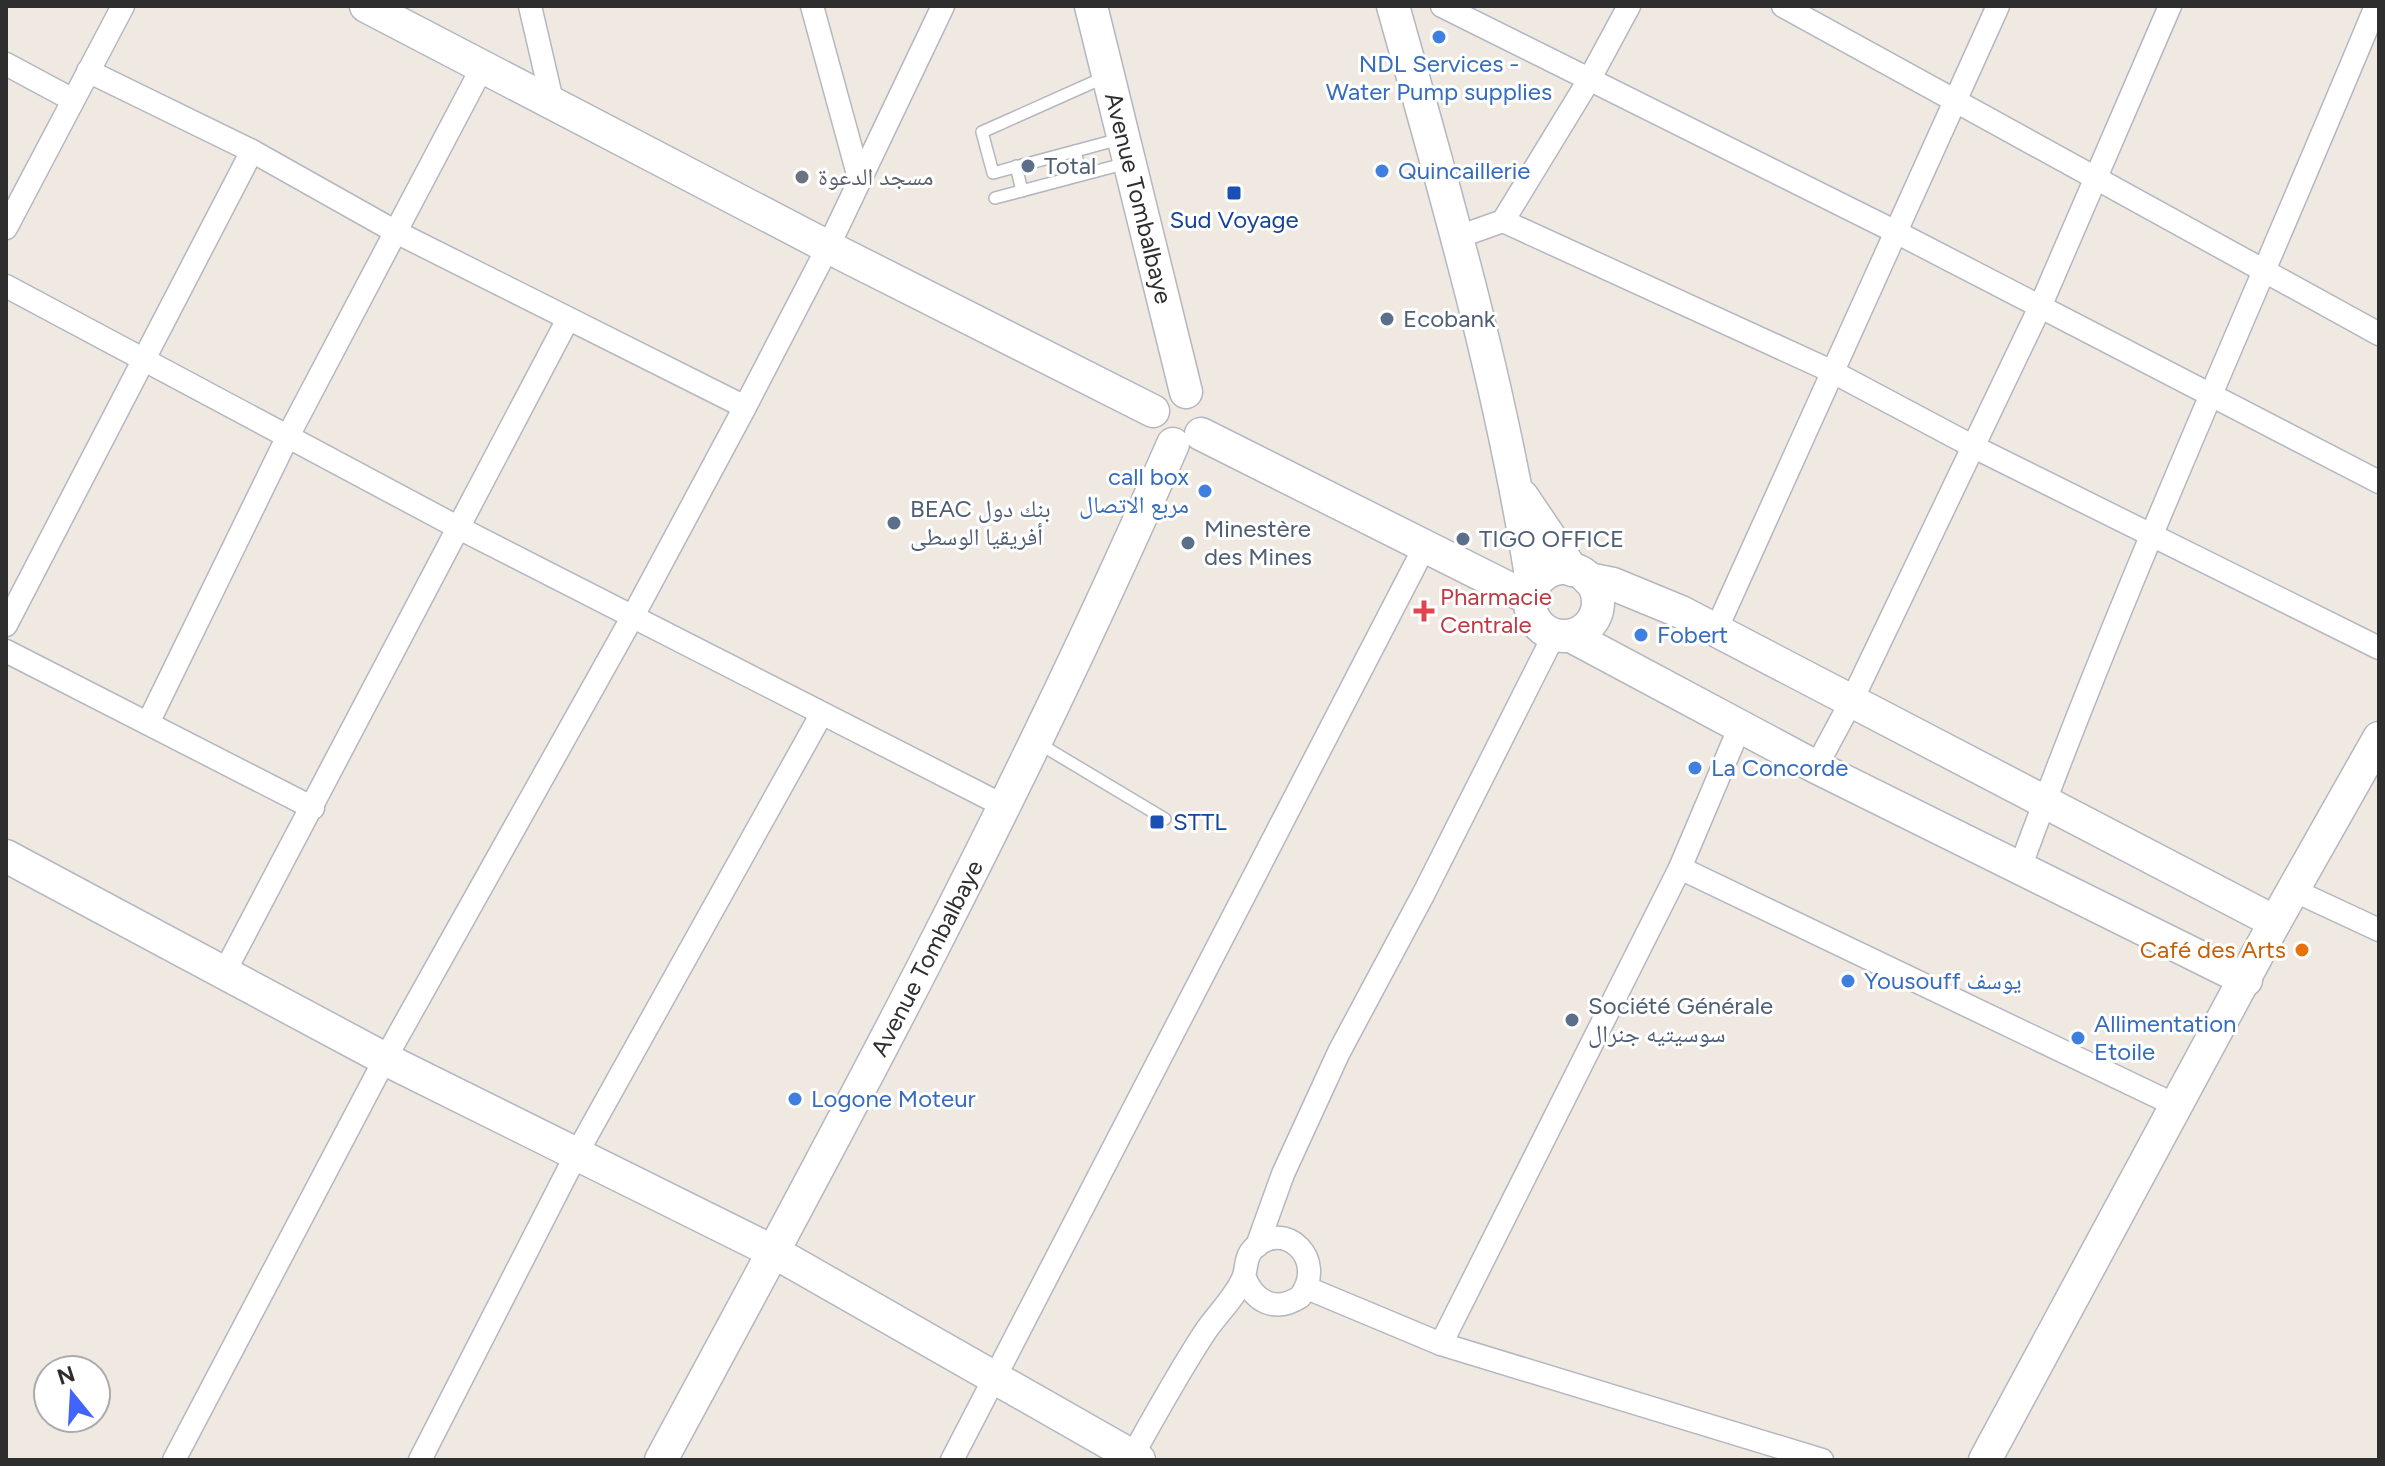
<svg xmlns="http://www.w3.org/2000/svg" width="2385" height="1466" viewBox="0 0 2385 1466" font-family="Figtree,'Noto Naskh Arabic',sans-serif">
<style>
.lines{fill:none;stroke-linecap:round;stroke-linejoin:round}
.lane-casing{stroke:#b4b7c1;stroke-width:14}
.street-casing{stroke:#b4b7c1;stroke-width:25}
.secondary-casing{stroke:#b4b7c1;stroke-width:35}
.lane{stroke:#fff;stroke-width:11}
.street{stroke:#fff;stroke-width:22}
.secondary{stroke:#fff;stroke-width:32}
.shop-dot{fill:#3f7fe0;stroke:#fff;stroke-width:3}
.service-dot{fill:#5c6f8a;stroke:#fff;stroke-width:3}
.worship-dot{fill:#6b7280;stroke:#fff;stroke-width:3}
.transit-dot{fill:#1a4fb4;stroke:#fff;stroke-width:3}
.health-dot{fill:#e0444e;stroke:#fff;stroke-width:3}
.food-dot{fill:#e8710a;stroke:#fff;stroke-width:3}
.labels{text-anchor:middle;stroke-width:6;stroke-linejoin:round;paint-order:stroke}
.shop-label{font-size:24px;fill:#366cbe;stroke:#fff;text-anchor:start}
.service-label{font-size:24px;fill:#4e5e75;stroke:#fff;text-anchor:start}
.worship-label{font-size:24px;fill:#5b616d;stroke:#fff;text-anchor:start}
.street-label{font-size:24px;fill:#2e2e2e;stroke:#fff}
.transit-label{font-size:24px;fill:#164399;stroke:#fff}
.health-label{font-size:24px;fill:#be3a42;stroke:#fff;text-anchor:start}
.food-label{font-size:24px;fill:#c56008;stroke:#fff;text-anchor:end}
</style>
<rect width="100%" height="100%" fill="#efe9e1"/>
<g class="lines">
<g class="lane-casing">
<g id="lane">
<polyline points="1105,77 982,132 993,173 1120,139"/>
<polyline points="1075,151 1081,175"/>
<polyline points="1016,166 1022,191"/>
<polyline points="995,198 1127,163"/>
<polyline points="1038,743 1165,819"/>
</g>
</g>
<g class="street-casing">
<g id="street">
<polyline points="530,6 553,105"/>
<polyline points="812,6 859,178"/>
<polyline points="1442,6 1894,231 2379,482"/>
<polyline points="1783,6 2379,334"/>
<polyline points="6,64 73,100"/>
<polyline points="88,71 252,151 396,232 745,407"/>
<polyline points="1503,221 1833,372 1972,446 2379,648"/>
<polyline points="6,228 123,6"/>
<polyline points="1458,237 1503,221 1589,80 1629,6"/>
<polyline points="6,286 459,528 1006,807"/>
<polyline points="6,625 252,151"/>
<polyline points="1716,630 1998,6"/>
<polyline points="6,651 313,808"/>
<polyline points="148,723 287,438 483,66"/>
<polyline points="1816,767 1852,700 2040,307 2170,6"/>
<polyline points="1680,868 2175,1105"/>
<path d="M2020 868C2127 576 2257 294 2376 6"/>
<polyline points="2293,890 2379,930"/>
<polyline points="225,971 568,319"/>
<polyline points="1257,1246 1283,1174 1339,1052 1424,893 1554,635"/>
<polyline points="1307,1288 1441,1344 1822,1460"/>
<polyline points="1441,1344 1680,868 1741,724"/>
<polyline points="174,1460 385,1059 633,616 745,407 828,247 943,6"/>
<polyline points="420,1460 577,1153 821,715"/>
<polyline points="952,1460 1424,548"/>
<path d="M1130 1460C1154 1417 1178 1373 1205 1332 1216 1315 1237 1296 1244 1276 1247 1266 1245 1257 1254 1248 1285 1218 1328 1260 1300 1297 1275 1313 1254 1302 1244 1276"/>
</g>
</g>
<g class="secondary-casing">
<g id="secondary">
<polyline points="366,6 828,247 1153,411"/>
<path id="s1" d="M1091 6 1186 392"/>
<path d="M1393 6C1447 198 1503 391 1533 589"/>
<polyline points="1201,434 1530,599"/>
<polyline points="1522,496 1572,570"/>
<circle cx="1564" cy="602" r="34"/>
<polyline points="1588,579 1613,584 1681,612 2275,922"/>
<polyline points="1571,636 1816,767 2246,980"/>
<polyline points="6,856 385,1059 774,1252 1139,1460"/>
<path id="s2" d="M661 1460C842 1126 1021 793 1173 444"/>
<polyline points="1985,1460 2275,922 2379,738"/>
</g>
</g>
<use href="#lane" class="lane"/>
<use href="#street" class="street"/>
<use href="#secondary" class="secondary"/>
</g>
<g class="shop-dot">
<circle cx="1439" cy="37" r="8"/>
<circle cx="1382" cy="171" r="8"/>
<circle cx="1205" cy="491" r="8"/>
<circle cx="1641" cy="635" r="8"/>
<circle cx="1695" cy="768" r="8"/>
<circle cx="1848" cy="981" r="8"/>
<circle cx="2078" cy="1038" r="8"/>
<circle cx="795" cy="1099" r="8"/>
</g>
<g class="service-dot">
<circle cx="1028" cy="166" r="8"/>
<circle cx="1387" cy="319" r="8"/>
<circle cx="894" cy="523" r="8"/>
<circle cx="1463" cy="539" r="8"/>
<circle cx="1188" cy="543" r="8"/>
<circle cx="1572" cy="1020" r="8"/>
</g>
<circle class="worship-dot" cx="802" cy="177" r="8"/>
<g class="transit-dot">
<rect x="1226" y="185" width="16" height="16" rx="4"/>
<rect x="1149" y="814" width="16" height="16" rx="4"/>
</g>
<path class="health-dot" d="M1420 599h8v8h8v8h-8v8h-8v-8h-8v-8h8z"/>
<circle class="food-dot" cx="2302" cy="950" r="8"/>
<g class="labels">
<g class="shop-label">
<text x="1439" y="72" text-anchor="middle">NDL Services -<tspan x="1439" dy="28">Water Pump supplies</tspan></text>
<text x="1398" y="179">Quincaillerie</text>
<text x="1189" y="485" text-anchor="end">call box<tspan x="1189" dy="28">مربع الاتصال</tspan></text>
<text x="1657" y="643">Fobert</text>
<text x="1711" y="776">La Concorde</text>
<text x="1864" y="989">Yousouff يوسف</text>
<text x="2094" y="1032">Allimentation<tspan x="2094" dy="28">Etoile</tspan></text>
<text x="811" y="1107">Logone Moteur</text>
</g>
<g class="service-label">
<text x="1044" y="174">Total</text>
<text x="1403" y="327">Ecobank</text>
<text x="910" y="517">BEAC بنك دول<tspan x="910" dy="28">أفريقيا الوسطى</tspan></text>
<text x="1204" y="537">Minestère<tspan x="1204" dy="28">des Mines</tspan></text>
<text x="1479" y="547">TIGO OFFICE</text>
<text x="1588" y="1014">Société Générale<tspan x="1588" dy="28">سوسيتيه جنرال</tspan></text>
</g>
<g class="worship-label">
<text x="818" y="185">مسجد الدعوة</text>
</g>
<g class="street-label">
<text dy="8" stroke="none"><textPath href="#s1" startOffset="198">Avenue Tombalbaye</textPath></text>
<text dy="8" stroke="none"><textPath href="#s2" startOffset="568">Avenue Tombalbaye</textPath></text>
</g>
<g class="transit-label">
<text x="1234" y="228">Sud Voyage</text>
<text x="1173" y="830" text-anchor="start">STTL</text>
</g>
<g class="health-label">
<text x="1440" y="605">Pharmacie<tspan x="1440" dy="28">Centrale</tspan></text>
</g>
<g class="food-label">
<text x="2286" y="958">Café des Arts</text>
</g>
</g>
<rect width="2385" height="1466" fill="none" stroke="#2e2e2e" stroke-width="16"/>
<g transform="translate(72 1394) rotate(342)"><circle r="38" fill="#ffffff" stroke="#ababab" stroke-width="2"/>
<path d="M0-6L14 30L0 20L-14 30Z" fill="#4264fb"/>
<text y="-12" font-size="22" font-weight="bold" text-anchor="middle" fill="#2e2e2e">N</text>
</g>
</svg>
